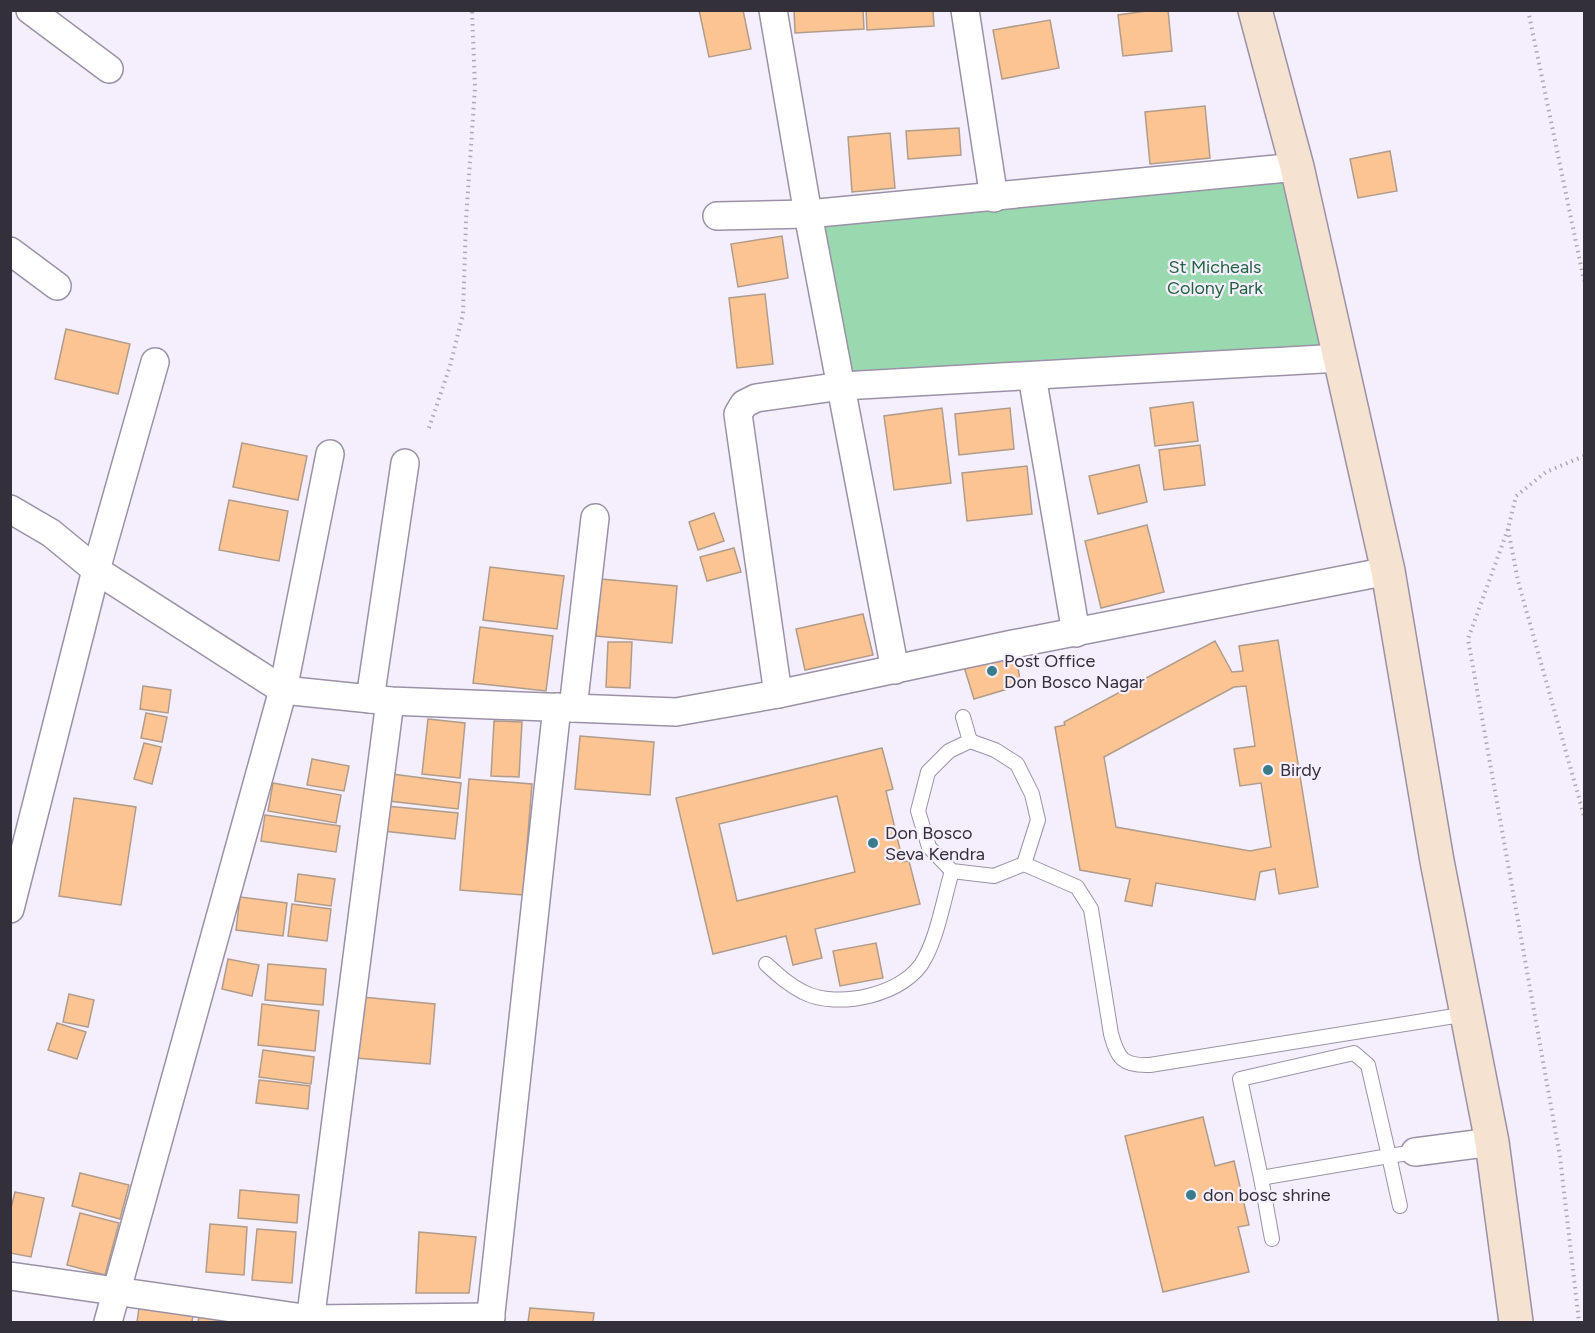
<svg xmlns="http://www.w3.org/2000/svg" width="1595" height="1333" viewBox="0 0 1595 1333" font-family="Figtree,sans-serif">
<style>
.green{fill:#9ad9b0}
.building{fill:#fdc493;stroke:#b09c8b;stroke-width:1.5;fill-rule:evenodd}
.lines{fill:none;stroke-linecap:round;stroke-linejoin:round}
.service-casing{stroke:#9b91a6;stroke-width:16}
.minor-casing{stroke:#9b91a6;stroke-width:30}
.secondary-casing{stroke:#9b91a6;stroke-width:36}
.path{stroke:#aea8b4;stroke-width:4;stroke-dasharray:1.5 4.5;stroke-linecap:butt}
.service{stroke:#fff;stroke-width:14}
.minor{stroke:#fff;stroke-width:27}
.secondary{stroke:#f6e2d0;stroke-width:33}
.poi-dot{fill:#397c8c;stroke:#f5effd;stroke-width:2}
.labels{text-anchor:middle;stroke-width:4.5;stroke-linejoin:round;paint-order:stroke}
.park-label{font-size:18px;fill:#246340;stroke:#f5effd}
.poi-label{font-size:18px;fill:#343039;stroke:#f5effd;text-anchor:start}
</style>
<rect width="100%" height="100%" fill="#f5effd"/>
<polygon class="green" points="1289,175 1325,365 832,391 799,219"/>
<g class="building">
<polygon points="699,10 743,10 751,49 709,57"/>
<polygon points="794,10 863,10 864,29 795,33"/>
<polygon points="866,10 933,10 934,26 867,30"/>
<polygon points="1154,10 1168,10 1172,51 1123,56 1118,15"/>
<polygon points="1050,20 1059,68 1002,79 993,30"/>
<polygon points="1205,106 1210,158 1150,164 1145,112"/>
<polygon points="959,128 961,155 908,159 906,131"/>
<polygon points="890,133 895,188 852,192 848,137"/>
<polygon points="1390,151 1397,191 1358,198 1350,159"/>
<polygon points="782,236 788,278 738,287 731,244"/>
<polygon points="765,294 773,364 737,368 729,298"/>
<polygon points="66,329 130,344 118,394 55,379"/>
<polygon points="1193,402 1198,441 1155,446 1150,408"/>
<polygon points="942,408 951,483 894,490 884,416"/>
<polygon points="1010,408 1014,449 959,455 955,414"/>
<polygon points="242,443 307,456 298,500 233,487"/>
<polygon points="1200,445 1205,485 1164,490 1159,450"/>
<polygon points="1139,465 1147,502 1098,514 1089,476"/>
<polygon points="1027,466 1032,514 967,521 962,473"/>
<polygon points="229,500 288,511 279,561 219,550"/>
<polygon points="714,513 724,541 698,550 689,522"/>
<polygon points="1147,525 1164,592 1101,608 1085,541"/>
<polygon points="734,548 741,572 707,581 700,557"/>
<polygon points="490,567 564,576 557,629 483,620"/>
<polygon points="601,579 677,586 672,643 596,636"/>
<polygon points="863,614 873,655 805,670 796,629"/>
<polygon points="480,627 553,636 546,691 473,683"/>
<path d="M1278 640 1318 887 1279 894 1275 869 1260 872 1255 900 1156 883 1152 906 1125 901 1130 879 1080 870 1055 727 1065 725 1064 722 1215 641 1232 672 1243 671 1239 646ZM1246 686 1255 746 1234 749 1240 786 1261 783 1271 847 1250 851 1116 827 1104 757 1234 687Z"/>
<polygon points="608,642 632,642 630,688 606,687"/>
<polygon points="1014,646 1021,685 974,699 961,657"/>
<polygon points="143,686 171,690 168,713 140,709"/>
<polygon points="146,713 167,717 162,742 141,738"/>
<polygon points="428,719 465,723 460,778 422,774"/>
<polygon points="494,721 522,722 519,777 491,776"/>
<polygon points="580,736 654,742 650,795 575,789"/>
<polygon points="144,743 161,747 152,784 134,779"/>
<path d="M882 748 893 789 886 791 903 862 909 861 920 904 815 929 822 958 793 965 786 936 713 954 676 798ZM837 796 855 872 737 901 719 824Z"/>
<polygon points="312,759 349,766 344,791 307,785"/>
<polygon points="392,774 461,783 458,809 389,801"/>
<polygon points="469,779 532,784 523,895 460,890"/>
<polygon points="273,783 341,795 336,823 268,811"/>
<polygon points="74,798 136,807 121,905 59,896"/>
<polygon points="386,806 458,813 455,839 383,831"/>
<polygon points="265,815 340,826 336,852 261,841"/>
<polygon points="298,874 335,879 331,906 295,901"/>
<polygon points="240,897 287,903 283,936 236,930"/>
<polygon points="292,904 331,909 327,941 288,936"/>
<polygon points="876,943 883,978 840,986 833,951"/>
<polygon points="228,959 259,965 252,996 222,989"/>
<polygon points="268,964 326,969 323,1005 265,1000"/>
<polygon points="69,994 94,1000 88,1027 63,1022"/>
<polygon points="362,997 435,1004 430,1064 356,1058"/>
<polygon points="262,1004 319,1011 315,1051 258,1045"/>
<polygon points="57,1023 86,1032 77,1059 48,1050"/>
<polygon points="263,1050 314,1057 311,1084 259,1077"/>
<polygon points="259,1080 310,1086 308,1109 256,1103"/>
<polygon points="1203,1117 1215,1166 1234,1161 1249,1225 1238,1227 1249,1272 1163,1292 1125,1136"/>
<polygon points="80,1173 129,1185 120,1219 72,1206"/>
<polygon points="240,1190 299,1195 297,1223 238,1218"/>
<polygon points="15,1192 44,1198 31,1257 10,1253 10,1212"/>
<polygon points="80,1213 119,1223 105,1275 67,1265"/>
<polygon points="210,1224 247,1227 244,1275 206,1272"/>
<polygon points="257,1229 296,1232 292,1283 252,1280"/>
<polygon points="419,1232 476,1237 469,1293 416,1293"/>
<polygon points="139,1308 193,1315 192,1322 137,1322"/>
<polygon points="530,1308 594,1313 593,1322 528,1322"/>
<polygon points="200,1313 220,1317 219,1322 198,1322"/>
</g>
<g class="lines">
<g class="service-casing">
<g id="service">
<path d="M963 717 970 741 949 751 928 772 918 811 929 847 952 871 994 876 1024 864 1077 887 1091 909 1111 1034C1118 1059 1123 1066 1150 1065L1467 1014"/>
<polyline points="970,741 995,750 1017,764 1032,794 1038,820 1024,864"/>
<path d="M766 964C778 975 789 985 803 992 837 1010 907 995 925 958 938 934 944 898 952 871"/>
<polygon points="1354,1053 1368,1065 1389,1156 1261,1178 1240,1079"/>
<polyline points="1261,1178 1272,1239"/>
<polyline points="1400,1206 1389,1156 1415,1152"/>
</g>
</g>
<g class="minor-casing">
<g id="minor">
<polyline points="30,10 109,69"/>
<polyline points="773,10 808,214 895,670"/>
<polyline points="965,10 994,198"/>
<polyline points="717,216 808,214 1297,167"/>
<polyline points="10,251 57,286"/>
<polyline points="1032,376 1076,633"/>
<polyline points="10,509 51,533 96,570 283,690 390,701 676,712 778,694 1013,644 1388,571"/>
<polyline points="778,694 738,414 744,404 756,398 842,386 1340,358"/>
<polyline points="370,699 405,463"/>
<polyline points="573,708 595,518"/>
<polyline points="10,909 96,570 155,362"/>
<polyline points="1415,1152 1492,1142"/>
<polyline points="10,1276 310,1319 491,1317"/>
<polyline points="108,1322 283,690 330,454"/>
<polyline points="310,1322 390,701"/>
<polyline points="490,1322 557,707"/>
</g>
</g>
<g class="secondary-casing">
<polyline id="secondary" points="1255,10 1297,167 1388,571 1437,861 1492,1142 1516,1322"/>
</g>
<g class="path">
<polyline points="1528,10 1584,281"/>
<polyline points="429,428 450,366 463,314 466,221 475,87 472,10"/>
<polyline points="1584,456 1546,472 1516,496 1508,529 1518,581 1584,816"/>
<polyline points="1508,529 1468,639 1560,1157 1579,1322"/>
</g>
<use href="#service" class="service"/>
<use href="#minor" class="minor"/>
<use href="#secondary" class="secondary"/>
</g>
<g class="poi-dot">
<circle cx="992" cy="671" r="6"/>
<circle cx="1268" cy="770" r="6"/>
<circle cx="873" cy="843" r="6"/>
<circle cx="1191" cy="1195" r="6"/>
</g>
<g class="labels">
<g class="park-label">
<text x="1215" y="273">St Micheals<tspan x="1215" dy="21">Colony Park</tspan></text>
</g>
<g class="poi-label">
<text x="1004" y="667">Post Office<tspan x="1004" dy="21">Don Bosco Nagar</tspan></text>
<text x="1280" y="776">Birdy</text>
<text x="885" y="839">Don Bosco<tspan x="885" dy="21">Seva Kendra</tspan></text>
<text x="1203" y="1201">don bosc shrine</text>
</g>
</g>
<rect width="1595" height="1333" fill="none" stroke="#343039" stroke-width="24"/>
</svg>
